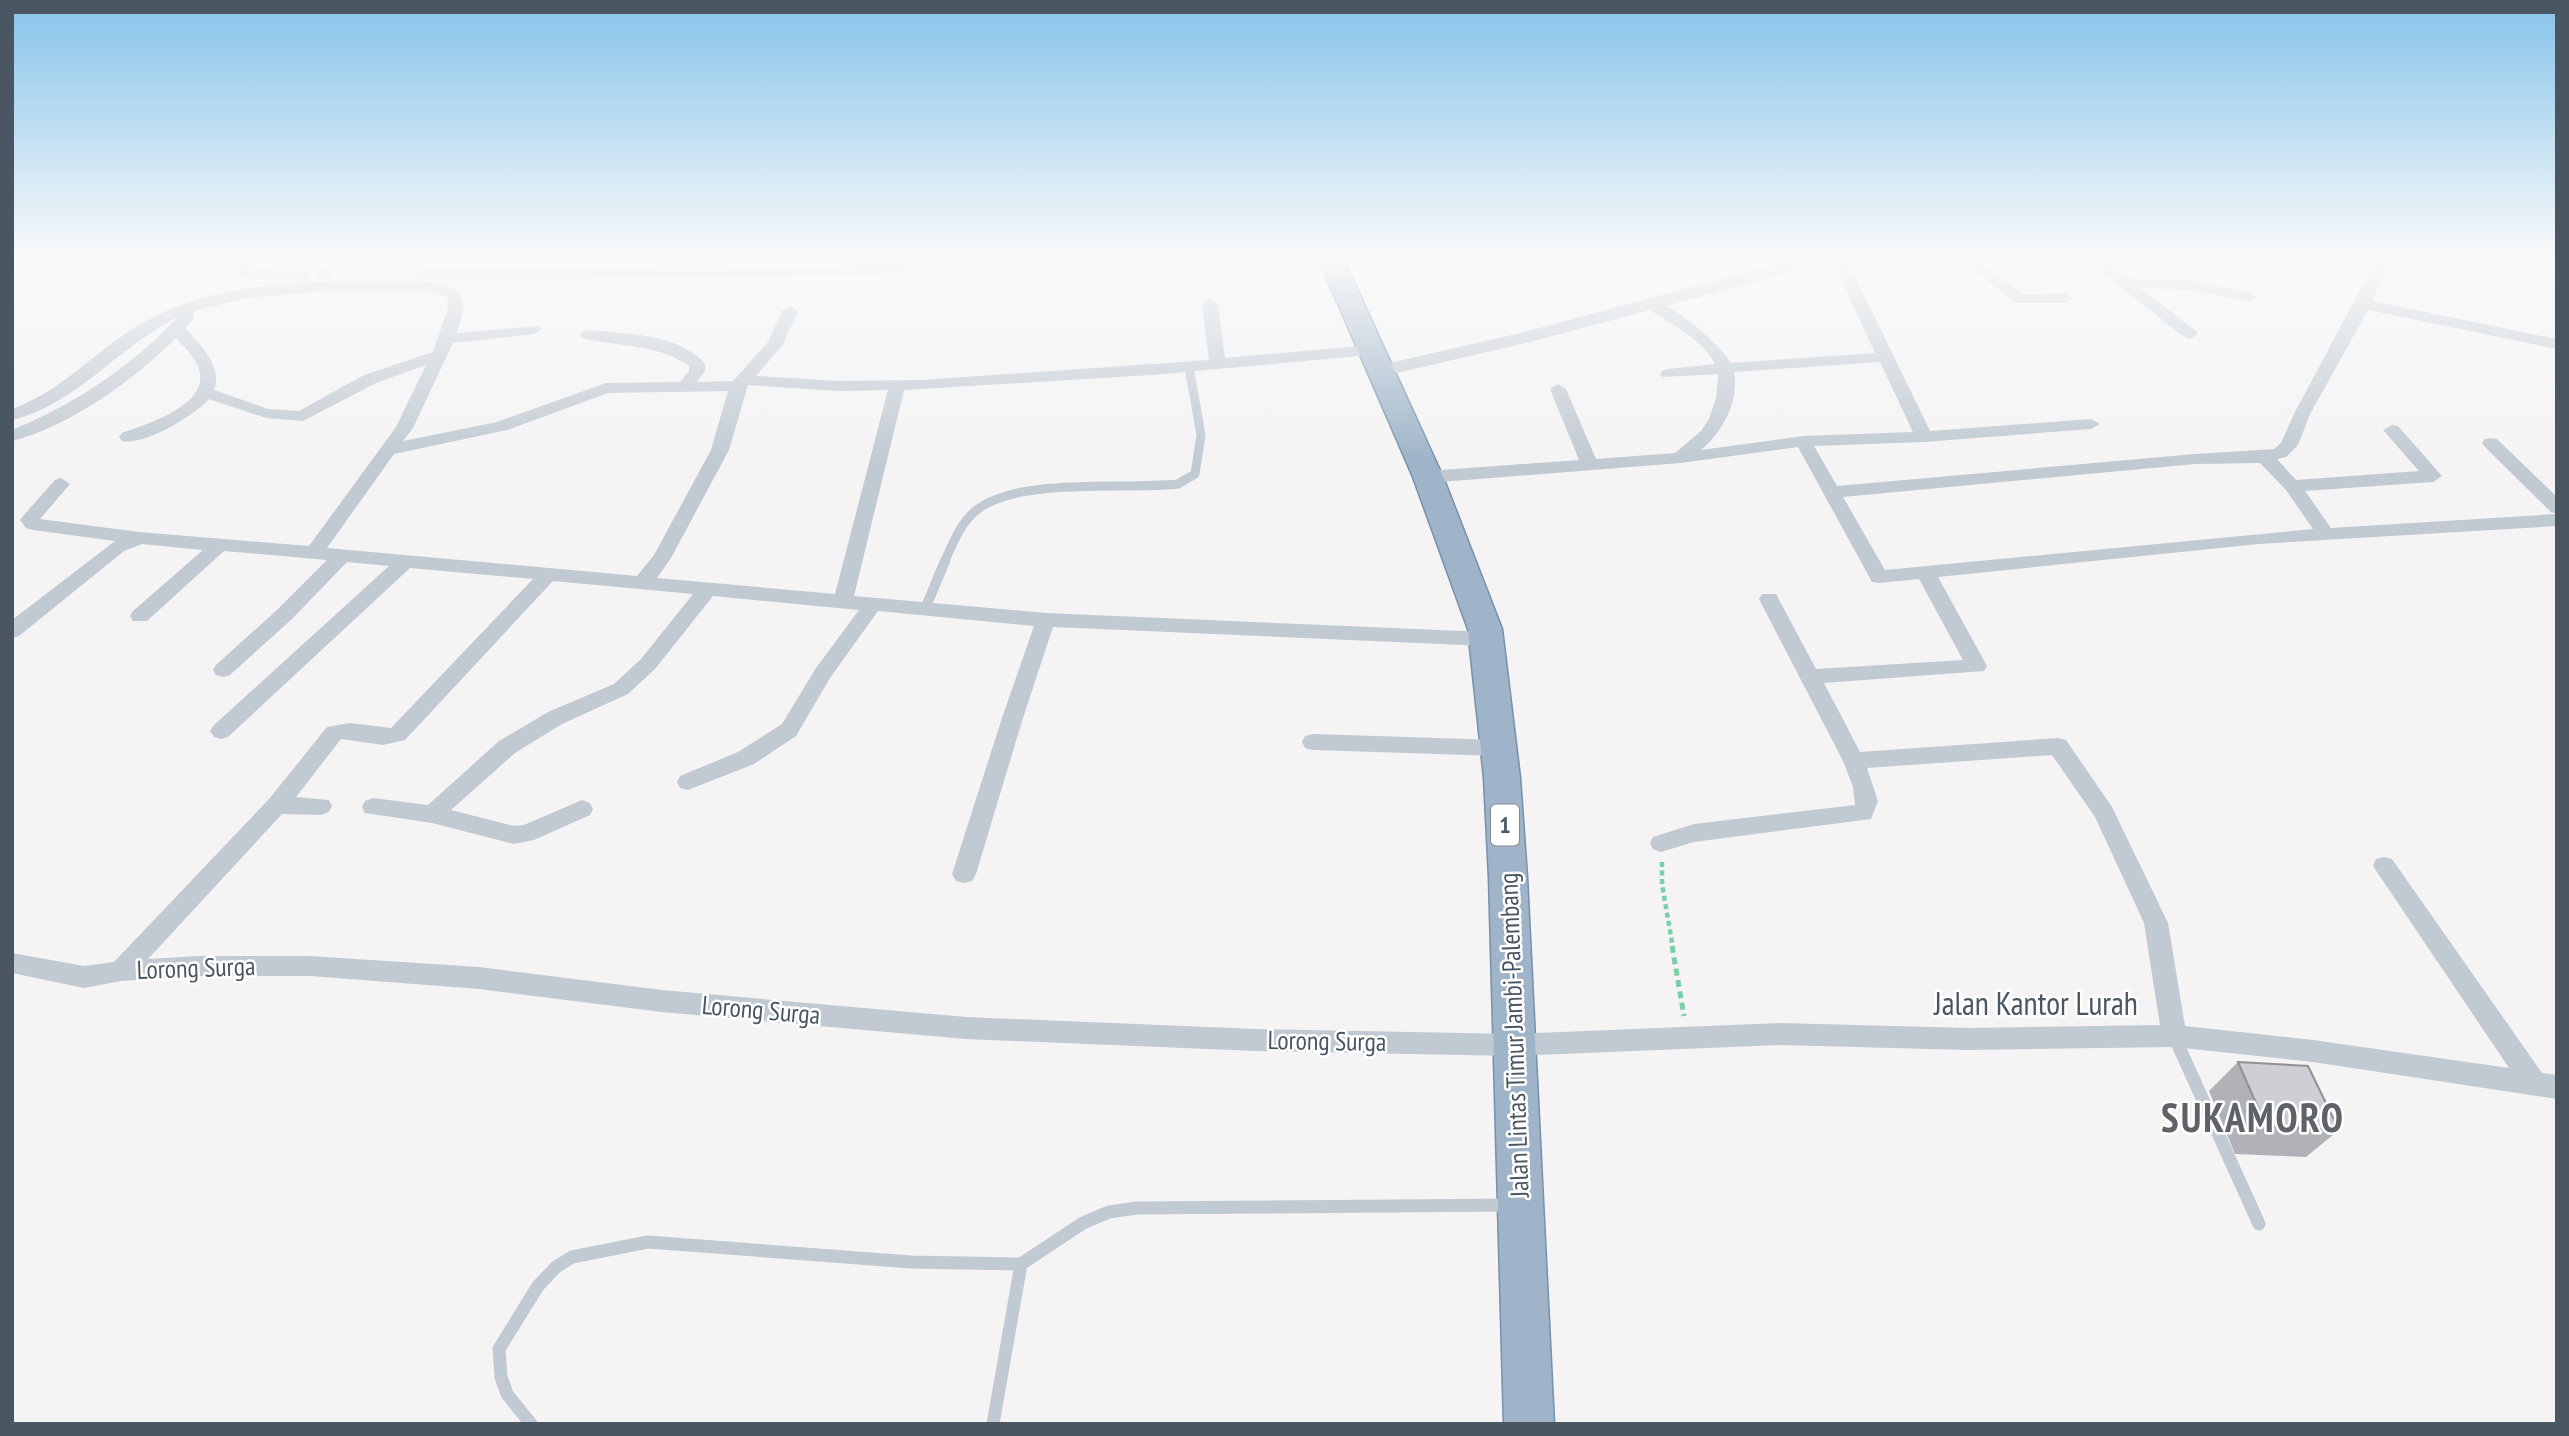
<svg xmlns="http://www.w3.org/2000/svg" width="2569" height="1436" viewBox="0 0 2569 1436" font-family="'PT Sans Narrow',sans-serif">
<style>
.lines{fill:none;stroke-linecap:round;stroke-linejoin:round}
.trunk-casing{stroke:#7690ad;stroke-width:3}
.path-far1{stroke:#7ad0a6;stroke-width:4.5;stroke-dasharray:5 3.5;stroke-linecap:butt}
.path{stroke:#7ad0a6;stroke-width:5;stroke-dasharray:7 4.5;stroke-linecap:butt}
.service-far2{stroke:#c1cad2;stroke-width:9}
.service-far1{stroke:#c1cad2;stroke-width:10}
.service{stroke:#c1cad2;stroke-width:13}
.minor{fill:#c1cad2;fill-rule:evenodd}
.tertiary{fill:#c1cad2;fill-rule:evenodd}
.trunk{fill:#9fb4c9;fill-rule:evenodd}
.wall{fill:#b0b2b7}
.building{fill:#cdcfd5;stroke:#909195;stroke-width:2}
.labels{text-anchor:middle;stroke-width:5;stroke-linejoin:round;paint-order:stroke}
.shield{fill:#fff;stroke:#808990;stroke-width:2}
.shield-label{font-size:24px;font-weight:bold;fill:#4a5661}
.street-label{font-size:26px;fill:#4a5661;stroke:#fff}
.near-street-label{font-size:32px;fill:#4a5661;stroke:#fff}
.near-district-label{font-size:40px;font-weight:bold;letter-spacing:2px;fill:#5f6368;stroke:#fff}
</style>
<rect width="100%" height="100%" fill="#f5f3f3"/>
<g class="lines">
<g class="trunk-casing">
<polygon id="trunk" points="1318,258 1343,258 1443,477 1502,629 1520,778 1527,877 1554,1424 1504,1424 1489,877 1484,778 1468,629 1413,477"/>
</g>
<polyline class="path-far1" points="1662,862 1662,884 1673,948"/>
<polyline class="path" points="1672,946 1684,1016"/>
<path class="service-far2" d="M944 563C952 545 961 521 978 509 1020 477 1125 490 1178 484L1195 474 1201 435 1189 367"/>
<polyline class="service-far1" points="925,609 945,561"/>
<g class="service">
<polyline points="2174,1036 2259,1224"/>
<polyline points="531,1424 507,1394 501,1377 499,1349 538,1286 556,1267 572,1257 648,1242 911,1262 1021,1264 1083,1223 1109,1212 1137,1208 1511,1205"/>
<polyline points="993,1424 1021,1264"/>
</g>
<g class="minor">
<polygon points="242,258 257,258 251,270 305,271 313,276 305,281 247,279 233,270"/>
<polygon points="329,258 344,258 328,279 318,279 315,276"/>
<polygon points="934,258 985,258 978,262 872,275 421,280 413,275 421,270 872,265"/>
<path d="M1831 258H1846L1930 431 2091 419 2100 424 2091 429 1924 442 1814 446 1837 486 2195 454 2274 449 2281 443 2294 414 2377 258H2392L2372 301 2557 339V349L2368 310 2310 414 2298 445 2286 457 2277 459 2296 480 2419 471 2383 430 2392 425 2398 426 2442 476 2433 482 2305 491 2331 528 2557 514V526L2259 544 1938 577 1987 666 1984 671 1824 683 1860 752 2058 738 2066 740 2112 807 2168 923 2185 1026 2313 1040 2509 1068 2373 866 2376 859 2384 857 2392 859 2542 1073 2557 1075V1099L2313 1062 2174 1047 1968 1050 1780 1045 1513 1056 1256 1051 966 1039 662 1012 479 989 310 976H201L121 981 84 988 12 973V953L84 966 114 962 269 799 327 727 350 723 391 728 533 579 410 568 228 737 221 739 214 737 210 731 214 725 389 566 347 562 292 619 230 675 223 677 216 675 213 670 216 665 278 609 327 560 224 551 147 621H133L130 616 133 611 203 550 142 544 124 551 19 636 12 638V620L115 541 33 530 26 528 20 520 23 516 55 480 61 478 70 484 40 519 139 532 309 546 396 427 426 365 376 383 303 421 266 418 209 399C194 416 144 446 122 441L119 437 122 433C148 424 210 405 199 369 195 357 184 347 176 338 135 379 69 427 12 441V430C75 404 131 367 178 317 119 346 77 404 12 420V409C65 390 98 347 146 321 214 283 298 281 375 281 404 281 434 278 459 291L464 308 457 333 540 326 542 329 534 334 453 343 413 428 403 441 497 422 606 383 680 382 689 371V366C656 343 620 348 582 338L580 335 582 332 588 330C624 334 680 333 705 364V371L697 382 733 381 768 342 782 311 790 306 798 311 783 344 756 376 838 381 922 380 1209 360 1202 304 1210 299 1218 304 1225 358 1370 345 1378 350 1370 355 1151 375 904 390 854 596 1046 613 1486 632 1493 634 1496 639 1493 644 1486 646 1053 627 1023 718 976 874 972 881 964 883 956 881 952 874 1002 718 1034 626 878 611 830 678 796 736 754 764 688 790 680 788 677 782 680 776 738 752 782 724 816 668 859 610 713 596 655 669 628 694 562 724 515 753 451 810 514 826 524 825 582 800 590 803 593 809 590 815 534 840 514 844 432 823 365 813 362 807 365 801 373 798 428 805 499 741 548 712 614 684 641 659 693 594 553 581 405 740 383 745 341 739 296 797 329 800 332 806 329 812 321 815 282 814 148 959 201 956H310L479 967 662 990 966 1017 1256 1029 1513 1034 1780 1023 1968 1028 2160 1025 2144 923 2095 817 2052 755 1867 768 1878 801 1871 819 1694 842 1661 852 1653 849 1650 843 1653 837 1694 824 1855 805 1853 787 1843 761 1759 599 1762 594H1776L1816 669 1963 660 1919 579 1879 583 1872 582 1798 447 1680 463 1428 483 1419 477 1428 471 1579 460 1550 389 1558 384 1566 389 1596 459 1675 453 1701 431 1709 419 1716 398 1718 377V374L1662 377 1660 374 1662 371 1668 369 1715 364C1703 339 1668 323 1646 307L1643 304 1646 301C1665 296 1722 345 1731 363L1875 353ZM323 291H428L447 296 448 308 433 352 364 375 299 411 268 409 214 390C223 365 200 345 185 328L194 318V311L248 298ZM1880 362 1913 432 1803 436 1701 450C1723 431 1739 402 1734 372ZM748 385 838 391 888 390 835 594 657 578 671 558 729 450ZM728 391 711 450 654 555 637 576 327 548 394 454 507 430 608 393ZM2260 463 2286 490 2313 529 1885 570 1843 497 2195 464Z"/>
<polygon points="1957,258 1974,258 2025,295 2065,293 2073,298 2065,303 2017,303"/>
<polygon points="2084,258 2101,258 2127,279 2189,280 2250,292 2258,297 2250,302 2189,290 2140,288 2196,331 2198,334 2190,339 2184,337"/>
<polygon points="2285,258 2300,258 2296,266 2291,267 2284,263"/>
<polygon points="2491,438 2497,439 2557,497 2557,514 2551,512 2485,447 2482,443 2485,439"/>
<polygon points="1313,734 1499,740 1507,742 1510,748 1507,754 1499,756 1313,750 1305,748 1302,742 1305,736"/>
</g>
<polygon class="tertiary" points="1801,258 1833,258 1831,262 1530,342 1379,377 1372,375 1369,371 1372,367 1520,333"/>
<use href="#trunk" class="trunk"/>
</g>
<polygon class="wall" points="2238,1062 2339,1130 2306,1157 2235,1154 2209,1091"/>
<polygon class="building" points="2238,1062 2308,1066 2339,1130 2266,1126"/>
<linearGradient id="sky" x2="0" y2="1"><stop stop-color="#85c3ea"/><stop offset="0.56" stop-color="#fafafa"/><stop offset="1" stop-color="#fafafa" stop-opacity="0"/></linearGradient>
<rect width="2569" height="460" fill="url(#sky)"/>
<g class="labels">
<rect class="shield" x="1491" y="804.5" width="28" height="41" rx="5"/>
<g class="shield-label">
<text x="1505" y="833">1</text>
</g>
<g class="street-label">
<text transform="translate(196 968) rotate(-2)" y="9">Lorong Surga</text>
<text transform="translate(761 1010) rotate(5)" y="9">Lorong Surga</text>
<text transform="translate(1514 1035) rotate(-92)" y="9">Jalan Lintas Timur Jambi-Palembang</text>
<text transform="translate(1327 1041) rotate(1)" y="9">Lorong Surga</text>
</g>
<g class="near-street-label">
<text x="2036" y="1015">Jalan Kantor Lurah</text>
</g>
<g class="near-district-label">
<text x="2253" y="1132">SUKAMORO</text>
</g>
</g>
<rect width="2569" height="1436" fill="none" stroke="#4a5661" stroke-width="28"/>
</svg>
